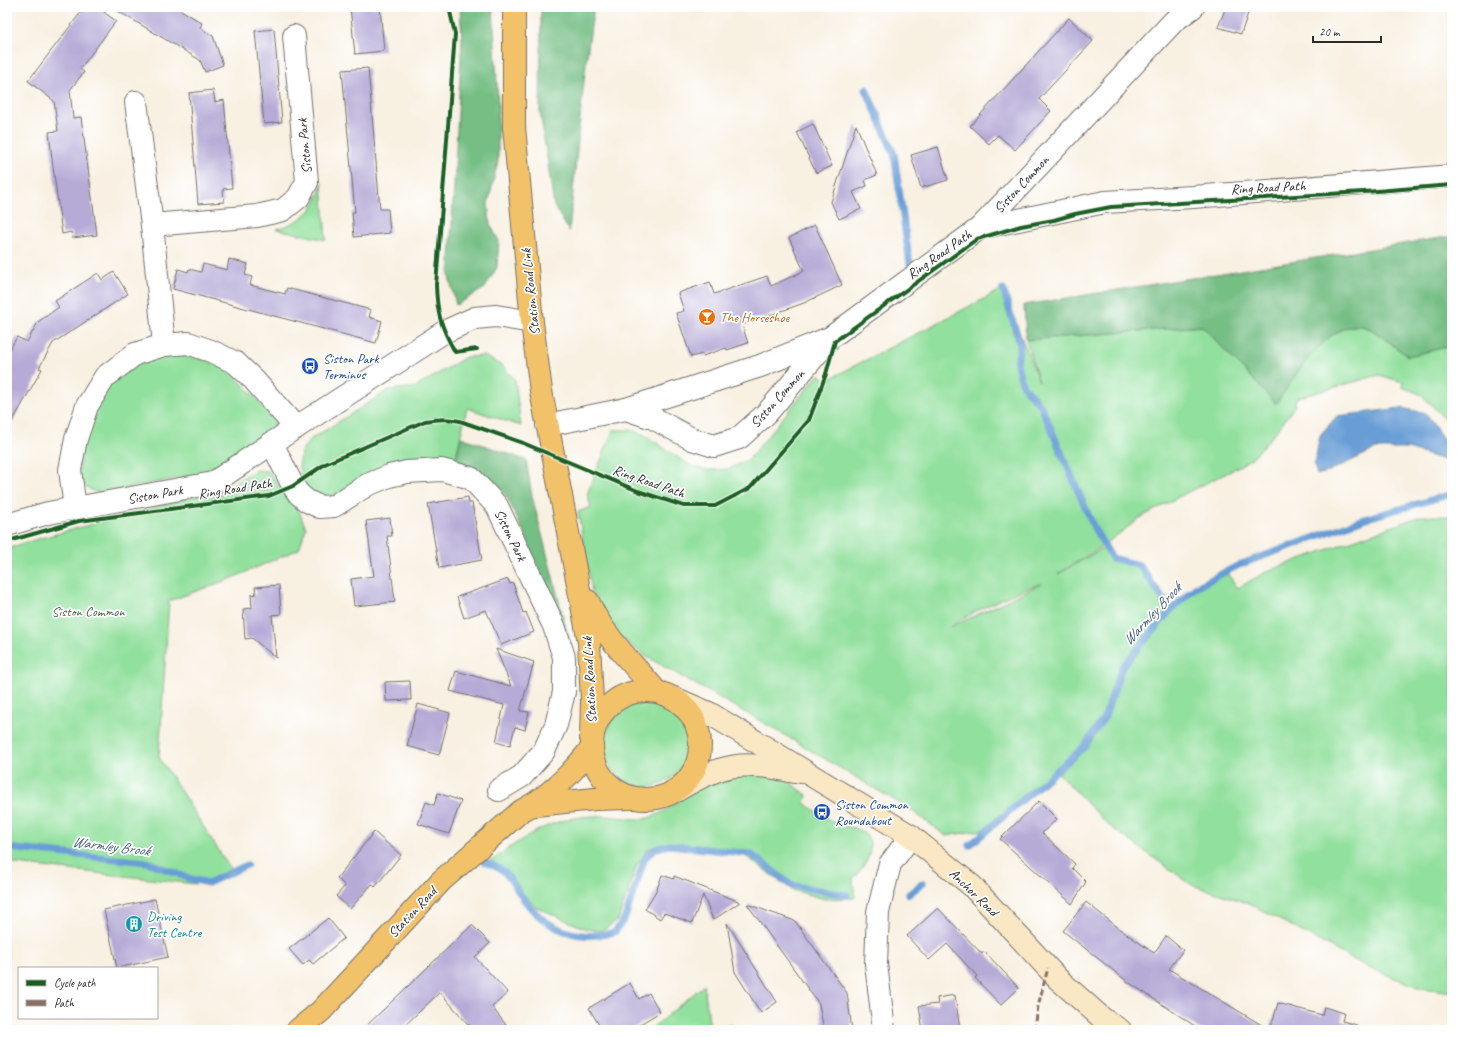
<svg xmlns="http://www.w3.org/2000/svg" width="1459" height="1037" viewBox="0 0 1459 1037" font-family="Caveat,sans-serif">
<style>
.green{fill:#92e09d;stroke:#5e8664;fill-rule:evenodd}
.forest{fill:#75be84;stroke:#507458}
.water{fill:#689dd5;stroke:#4a6480}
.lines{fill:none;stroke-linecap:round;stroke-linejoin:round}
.stream{stroke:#689dd5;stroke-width:7}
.building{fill:#b6abd7}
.street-casing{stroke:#73706b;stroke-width:24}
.secondary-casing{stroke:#73706b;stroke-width:24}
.primary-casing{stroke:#73706b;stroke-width:24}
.street{stroke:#fff;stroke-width:22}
.secondary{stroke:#fae7c3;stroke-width:22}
.primary{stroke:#f2c26a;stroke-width:22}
.quiet{stroke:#8d6e63;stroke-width:3;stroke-dasharray:6 3;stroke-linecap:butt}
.cycleway-casing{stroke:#fff;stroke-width:6}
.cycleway{stroke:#1b5e20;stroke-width:4}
.labels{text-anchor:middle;stroke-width:3.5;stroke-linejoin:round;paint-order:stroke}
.street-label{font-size:14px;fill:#2b2b2b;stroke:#fff}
.food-label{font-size:14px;fill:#c56008;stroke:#fff;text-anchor:start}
.transit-label{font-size:14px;fill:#164399;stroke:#fff;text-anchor:start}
.park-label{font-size:14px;fill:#4a614d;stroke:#fff}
.culture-label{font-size:14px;fill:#0d838f;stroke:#fff;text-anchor:start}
.water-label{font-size:15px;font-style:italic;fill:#465e77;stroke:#fff}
</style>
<rect width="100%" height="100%" fill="#fff"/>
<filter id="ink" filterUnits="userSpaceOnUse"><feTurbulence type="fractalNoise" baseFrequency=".025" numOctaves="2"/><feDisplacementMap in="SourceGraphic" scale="8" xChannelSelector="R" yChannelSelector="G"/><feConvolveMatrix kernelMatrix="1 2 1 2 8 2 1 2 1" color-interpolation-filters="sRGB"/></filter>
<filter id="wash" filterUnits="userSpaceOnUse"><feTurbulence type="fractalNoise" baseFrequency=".012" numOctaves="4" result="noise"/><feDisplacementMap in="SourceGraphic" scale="16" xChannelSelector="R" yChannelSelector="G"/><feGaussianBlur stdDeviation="0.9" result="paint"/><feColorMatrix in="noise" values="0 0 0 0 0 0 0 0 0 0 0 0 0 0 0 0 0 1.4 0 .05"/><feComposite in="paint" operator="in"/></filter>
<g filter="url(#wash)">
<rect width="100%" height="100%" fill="#f8f0e1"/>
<g class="green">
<path d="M322 183 326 240 276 229C303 221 316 211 322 183Z"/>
<path d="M1003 289 1039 382 1026 340 1202 326 1276 403C1293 379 1333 310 1370 329 1383 336 1395 348 1408 356L1452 346V427L1422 395 1402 387 1403 382 1379 375 1296 398 1295 406 1271 438 1252 458 1231 471 1186 493 1140 518 1104 545 1058 574 1105 547 1112 558 1139 565 1171 610 1196 587 1224 569 1238 588 1267 571 1421 516H1452V992L1421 988 1369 968 1248 903 1192 885 1108 825 1059 774 1080 750 982 830 946 836 911 810 771 727 647 657 621 638 592 592 578 512 591 507 587 494 613 430H630L643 434 691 466 708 470 729 469 749 459 819 374 827 380ZM1041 584 951 627C962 616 1027 586 1041 584Z"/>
<path d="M162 355C224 355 238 377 275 421L273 430 212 470 196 475 101 493 93 491 85 486 79 477 83 432 111 382 141 362Z"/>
<polygon points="484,356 503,366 515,380 521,426 467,408 455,461 438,456 413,460 390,469 331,497 314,496 304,488 299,467 301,451 311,439 389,390 416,387 466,357"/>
<polygon points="255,470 268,471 299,511 306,528 299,549 230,579 169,601 159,757 233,873 195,884 7,863 7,550 20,544 227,487"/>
<circle cx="646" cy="745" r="42"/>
<path d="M749 772 787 780 807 795 805 804C816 811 826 819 837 824 845 827 855 827 861 831 881 843 864 868 853 879L855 898 825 899 792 890 744 855 661 846 648 849 637 865 618 920 602 931 586 929 536 907 491 861C528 834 555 815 603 816 614 816 640 821 648 818 671 812 687 792 708 783 721 777 736 776 749 772Z"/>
<polygon points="704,985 710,1028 731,1025 735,1030 650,1030"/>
</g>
<g class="forest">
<polygon points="460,7 493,7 498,103 498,161 488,204 490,224 499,241 497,267 485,288 456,305 449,276 462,39"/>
<path d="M541 7H594C582 81 577 157 569 231L554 206 540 111Z"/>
<path d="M1452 236V346L1408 356C1395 348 1383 336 1370 329 1333 310 1293 380 1276 404L1202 326 1026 340 1024 305Z"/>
<polygon points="461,437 526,460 532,496 570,643 567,644 525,535 507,497 482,471 455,461"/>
</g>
<polygon class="water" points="1401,408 1426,413 1443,439 1448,450 1444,460 1408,449 1376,449 1330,471 1317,475 1314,465 1320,435 1337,416"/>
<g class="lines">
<g class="stream">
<polyline points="866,89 894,154 910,265"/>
<polyline points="1003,289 1020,345 1017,364 1023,386 1041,406 1095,530 1112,558 1139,565 1171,610"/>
<polyline points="970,845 1084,747 1105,716 1122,667 1171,610 1196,587 1239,565 1364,519 1452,494"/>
<polyline points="7,848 147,862 188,878 208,883 247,865"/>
<path d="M484 862C490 864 498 867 503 871 512 879 518 892 525 901 547 930 580 942 615 932L625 918 645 858 655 849 669 845 751 854 791 885 847 895"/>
<polyline points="909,894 923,883"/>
</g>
</g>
<g id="blocks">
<g class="building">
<polygon points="85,7 97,7 116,21 80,69 84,72 70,90 73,118 81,117 97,235 72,238 71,232 62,234 52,159 49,132 58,131 54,101 28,81"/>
<polygon points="111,7 176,7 202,23 200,28 213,36 223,65 205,72 200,60"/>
<polygon points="350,7 380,7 384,51 355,54"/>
<polygon points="1226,7 1250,7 1241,34 1218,27"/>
<polygon points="1069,18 1093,41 1039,99 1051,111 1015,150 998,135 989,144 970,126"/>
<polygon points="274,29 282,122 264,124 255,31"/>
<polygon points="368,68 380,209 388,209 390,233 354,237 352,212 355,212 342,70"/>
<polygon points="213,90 215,102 224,100 232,188 223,189 224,202 198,204 189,93"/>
<polygon points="813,124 832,166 816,173 797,132"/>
<polygon points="856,125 877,175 865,180 867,186 853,192 861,209 839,219 831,202"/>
<polygon points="938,147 948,180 921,188 911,155"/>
<polygon points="815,225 842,285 804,303 742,325 748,343 727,350 726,348 703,356 702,354 691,357 676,313 684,311 678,293 710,282 714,294 767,276 771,286 804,271 789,238"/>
<polygon points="229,259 248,264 245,275 252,277 250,285 285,294 287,288 371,310 369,317 382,321 376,343 173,289 178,269 188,272 189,269 201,272 203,264 227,270"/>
<polygon points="114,272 128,294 53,343 39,368 42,369 7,431 7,354 17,337 27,342 38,322 59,307 55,301 98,273 102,280"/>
<polygon points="468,497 469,503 472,503 482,560 439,568 428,504"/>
<polygon points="390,518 392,536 387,536 395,602 354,606 351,579 374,576 366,521"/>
<polygon points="508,579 510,584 513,583 523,613 526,612 534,632 501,645 486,610 464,618 457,597"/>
<polygon points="279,585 281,614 272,615 276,658 252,638 245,639 243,609 252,608 251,595 256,594 255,587"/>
<polygon points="496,649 534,662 520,711 529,712 525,730 515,727 510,746 496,742 504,705 450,691 456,671 511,686"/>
<polygon points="410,681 411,700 386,701 385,682"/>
<polygon points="418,704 450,713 439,755 407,746"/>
<polygon points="438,793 461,801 449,834 418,824 426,802 434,805"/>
<polygon points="1039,801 1057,819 1042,833 1075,864 1072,868 1086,882 1072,904 1000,839"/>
<polygon points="374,832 401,855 375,887 372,884 350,909 336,896 345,886 337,878"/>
<polygon points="662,875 674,879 674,876 740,902 713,920 703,895 692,923 664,913 660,919 645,909 657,889"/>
<polygon points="155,899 168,957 117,968 104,910"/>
<polygon points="1086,902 1121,930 1154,953 1166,936 1183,950 1169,969 1270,1030 1278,1003 1322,1015 1324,1007 1344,1013 1342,1021 1357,1025 1357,1030 1201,1030 1128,982 1063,931"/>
<polygon points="747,904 795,921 847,993 852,1030 824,1030 819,1004"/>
<polygon points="938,908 982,954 984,951 1019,988 1001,1005 975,978 977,976 947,944 929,960 907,936"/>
<polygon points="328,918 344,938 313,964 309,960 303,965 289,949"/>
<polygon points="727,923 777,1002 761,1013 735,972"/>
<polygon points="472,925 490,943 475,957 508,993 492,1007 510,1030 473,1030 440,992 400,1030 362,1030"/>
<polygon points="630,983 639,999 649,993 660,1012 630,1030 602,1030 589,1008"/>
<polygon points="955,995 960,1030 923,1030 919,1006 938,1004 937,998"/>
</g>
</g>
</g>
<g filter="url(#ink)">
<use href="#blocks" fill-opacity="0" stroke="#73706b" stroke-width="1"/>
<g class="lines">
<g class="street-casing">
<g id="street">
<polyline points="136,102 152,225 164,345"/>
<polyline points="152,225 257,216 283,210 298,198 307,182 294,36"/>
<polyline points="980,228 1105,202 1193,197 1452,176"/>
<polyline points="626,409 760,366 827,339"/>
<polyline points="547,425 626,409 653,418 692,439 714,446 739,438 767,413 830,338 980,228 1174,21 1193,7"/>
<polyline points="272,443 293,486 299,494 307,501 320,507 334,506 367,485 389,476 407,472 442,470 471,478 497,506 554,626 564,657 564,692 556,725 544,751 522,776 499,790"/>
<polyline points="75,508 70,470 76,439 87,406 105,377 135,354 164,345 188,343 211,351 236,363 254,380 296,428"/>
<polyline points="7,525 48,513 213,483 272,443 444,332 475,318 496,316 532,322"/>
<polyline points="884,1030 876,964 878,912 890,864 911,836"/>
</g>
</g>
<g class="secondary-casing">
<g id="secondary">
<polyline points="674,698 709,713 911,836 972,886 1058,979 1103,1019 1120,1030"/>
<path d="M676 791C723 763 741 760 795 772"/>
</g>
</g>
<g class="primary-casing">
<g id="primary">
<polyline points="514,7 514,127 532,322 541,391 589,642 592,701 591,738"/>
<path d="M588 601C604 637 631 661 656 691"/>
<circle cx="646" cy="745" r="54"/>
<polyline points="535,805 595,799 631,798"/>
<path d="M298 1030 321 1011 441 881 521 811C549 797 572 773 591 749"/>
</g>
</g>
<use href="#street" class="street"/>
<use href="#secondary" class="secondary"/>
<use href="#primary" class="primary"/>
<polyline class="quiet" points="1035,1030 1038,1006 1048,968"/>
<g class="cycleway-casing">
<g id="cycleway">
<path d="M449 7 455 34 436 285C437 314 441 327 455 352L477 349"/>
<path d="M7 543 12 540 79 521 269 496 293 486 325 464 425 421C437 419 448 418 460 421L523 443 638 491 684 506H715L750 488 809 420 826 374 835 341 977 239 1021 226 1054 220 1075 214 1111 207 1364 192 1452 185"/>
</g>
</g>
<use href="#cycleway" class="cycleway"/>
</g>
</g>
<defs>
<g id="bar-disc" transform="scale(0.9)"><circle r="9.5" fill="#e8710a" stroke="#fff"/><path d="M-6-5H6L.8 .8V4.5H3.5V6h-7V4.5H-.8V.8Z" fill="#fff"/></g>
<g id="bus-disc" transform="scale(0.9)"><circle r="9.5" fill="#1a4fb4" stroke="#fff"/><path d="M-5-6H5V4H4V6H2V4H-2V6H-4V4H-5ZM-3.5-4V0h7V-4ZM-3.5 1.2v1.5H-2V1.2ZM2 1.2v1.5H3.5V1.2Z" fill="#fff"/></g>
<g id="building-disc" transform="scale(0.9)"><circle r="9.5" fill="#0f9aa8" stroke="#fff"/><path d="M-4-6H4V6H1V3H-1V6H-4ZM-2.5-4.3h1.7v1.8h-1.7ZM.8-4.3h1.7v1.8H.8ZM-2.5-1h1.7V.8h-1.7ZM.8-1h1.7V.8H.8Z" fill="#fff"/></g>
</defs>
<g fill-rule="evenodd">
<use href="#bar-disc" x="707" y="317"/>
<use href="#bus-disc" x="310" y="366"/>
<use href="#bus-disc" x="822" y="812"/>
<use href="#building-disc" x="134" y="924"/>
</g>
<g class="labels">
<g class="street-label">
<text transform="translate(304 146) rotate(-95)" y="5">Siston Park</text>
<text transform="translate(1021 184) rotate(-47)" y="5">Siston Common</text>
<text transform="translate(1268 187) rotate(-3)" y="5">Ring Road Path</text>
<text transform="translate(939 254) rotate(-35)" y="5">Ring Road Path</text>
<text transform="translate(530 292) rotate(-96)" y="5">Station Road Link</text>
<text transform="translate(777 398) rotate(-48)" y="5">Siston Common</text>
<text transform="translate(649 481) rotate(19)" y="5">Ring Road Path</text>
<text transform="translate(235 488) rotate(-9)" y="5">Ring Road Path</text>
<text transform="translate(155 494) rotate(-10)" y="5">Siston Park</text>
<text transform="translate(511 535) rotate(64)" y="5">Siston Park</text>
<text transform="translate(589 680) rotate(-93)" y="5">Station Road Link</text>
<text transform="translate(974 892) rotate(44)" y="5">Anchor Road</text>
<text transform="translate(412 912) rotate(-47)" y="5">Station Road</text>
</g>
<g class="food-label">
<text x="720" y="322">The Horseshoe</text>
</g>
<g class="transit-label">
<text x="323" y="363">Siston Park<tspan x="323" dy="16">Terminus</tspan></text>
<text x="835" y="809">Siston Common<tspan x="835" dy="16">Roundabout</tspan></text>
</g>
<g class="park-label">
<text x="88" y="616">Siston Common</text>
</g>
<g class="culture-label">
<text x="147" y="921">Driving<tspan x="147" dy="16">Test Centre</tspan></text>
</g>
<g class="water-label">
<text transform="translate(1152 614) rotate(-47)" y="5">Warmley Brook</text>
<text transform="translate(111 846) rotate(7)" y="5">Warmley Brook</text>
</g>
</g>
<rect width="1459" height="1037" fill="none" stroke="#fff" stroke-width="24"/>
<rect x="18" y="967" width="140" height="52" fill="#ffffff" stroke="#aaaaaa"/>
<rect x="26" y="980" width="20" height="6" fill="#1b5e20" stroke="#aaaaaa"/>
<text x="54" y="987" font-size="12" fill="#2b2b2b">Cycle path</text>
<rect x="26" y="1000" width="20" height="6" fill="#8d6e63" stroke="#aaaaaa"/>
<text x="54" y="1007" font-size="12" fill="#2b2b2b">Path</text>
<path d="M1313 36v6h68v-6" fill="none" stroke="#2b2b2b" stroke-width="2"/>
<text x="1319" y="36" font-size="12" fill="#2b2b2b" stroke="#ffffff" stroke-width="3" paint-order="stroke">20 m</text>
</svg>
